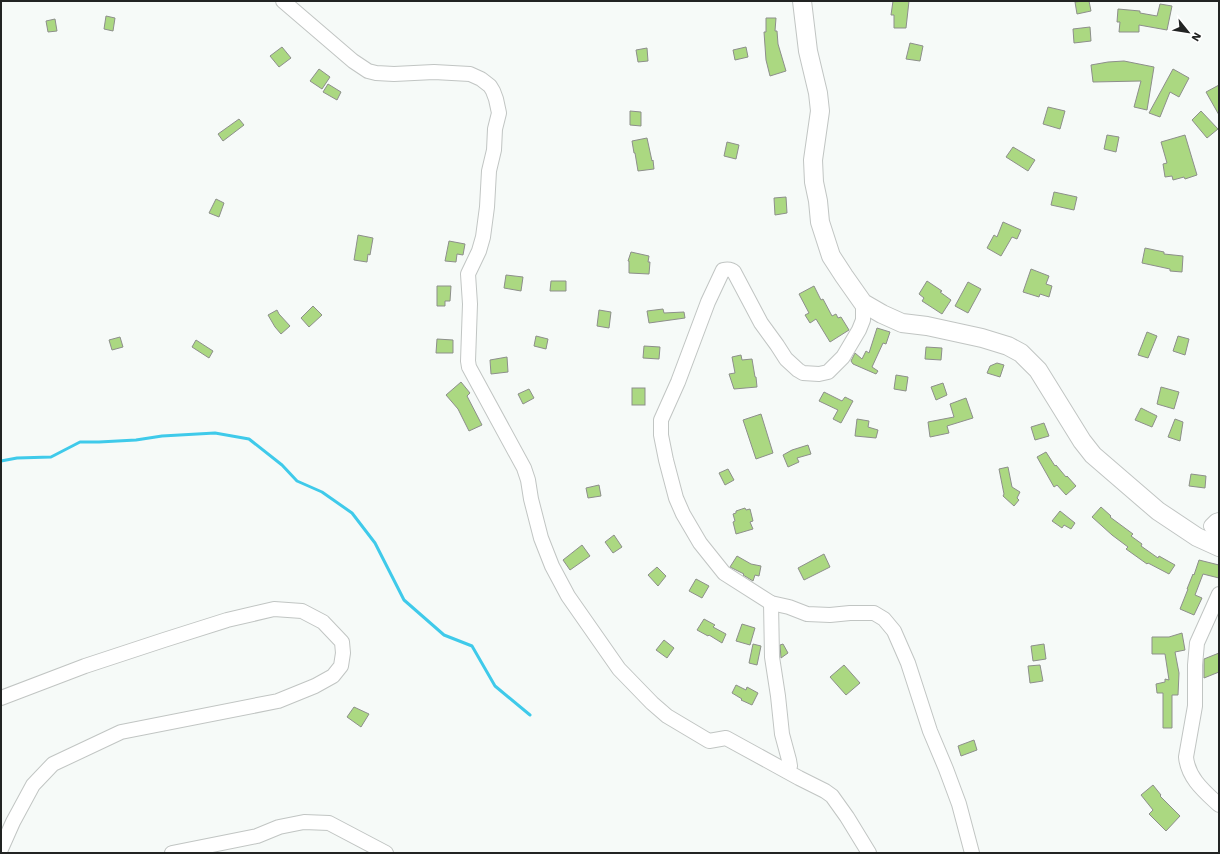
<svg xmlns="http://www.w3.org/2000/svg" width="1220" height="854" viewBox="0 0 1220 854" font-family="'Work Sans',sans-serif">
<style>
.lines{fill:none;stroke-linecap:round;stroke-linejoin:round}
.stream{stroke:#3fcaea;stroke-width:3}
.building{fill:#abd881;stroke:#8d8f8b}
.minor-casing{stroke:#c1c5c3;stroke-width:16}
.major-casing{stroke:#c1c5c3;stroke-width:20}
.minor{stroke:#fff;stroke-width:14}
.major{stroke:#fff;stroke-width:18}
</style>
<rect width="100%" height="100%" fill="#f6faf8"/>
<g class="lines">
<polyline class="stream" points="1,461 17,458 51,457 80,442 99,442 136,440 162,436 215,433 249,439 282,465 297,481 322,492 352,513 375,543 404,600 444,635 472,646 495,686 530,715"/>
</g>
<g class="building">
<polygon points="893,1 909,1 906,28 894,28 894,15 891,15"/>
<polygon points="1083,1 1089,1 1091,11 1077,14 1075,2"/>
<polygon points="1160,4 1172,6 1167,30 1139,25 1139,32 1119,32 1120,22 1117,22 1118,9 1140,11 1140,13 1157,16"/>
<polygon points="106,16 115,18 113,31 104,29"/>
<polygon points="766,18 776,18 775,31 777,31 778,44 786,71 770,76 766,60 764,32 766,32"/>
<polygon points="55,19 57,31 48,32 46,21"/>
<polygon points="1090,27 1091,41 1074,43 1073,29"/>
<polygon points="910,43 923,46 920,61 906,59"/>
<polygon points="282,47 291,58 279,67 270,56"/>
<polygon points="746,47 748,57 735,60 733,50"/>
<polygon points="647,48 648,61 638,62 636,50"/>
<polygon points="1124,61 1154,67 1147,110 1134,107 1141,81 1093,82 1091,65 1108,62"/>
<polygon points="319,69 330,77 322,89 310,81"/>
<polygon points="1173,69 1189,78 1179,97 1170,92 1160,117 1149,113"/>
<polygon points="328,84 341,92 337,100 323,92"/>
<polygon points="1219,85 1219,115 1206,92"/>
<polygon points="1048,107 1065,111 1060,129 1043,124"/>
<polygon points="630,111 641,112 641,126 630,125"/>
<polygon points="1201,111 1218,129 1207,138 1192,120"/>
<polygon points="239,119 244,125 223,141 218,134"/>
<polygon points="1107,135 1119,137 1116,152 1104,149"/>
<polygon points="1185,135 1197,175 1185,179 1184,177 1173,180 1172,176 1165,177 1163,164 1167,163 1161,142"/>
<polygon points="647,138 652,161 653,160 654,169 638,171 635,153 634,153 632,141"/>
<polygon points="727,142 739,145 736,159 724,156"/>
<polygon points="1013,147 1035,160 1028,171 1006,157"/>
<polygon points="1054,192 1077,197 1074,210 1051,205"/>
<polygon points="786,197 787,213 775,215 774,198"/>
<polygon points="216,199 224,203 219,217 209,213"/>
<polygon points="1003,222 1021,230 1017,239 1012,237 1001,256 987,248 994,235 997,237"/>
<polygon points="358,235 373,238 370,255 368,254 367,262 354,260"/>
<polygon points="449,241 465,244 463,255 457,254 456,262 445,261"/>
<polygon points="1145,248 1164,252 1164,254 1183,256 1182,272 1170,271 1170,269 1142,263"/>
<polygon points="631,252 649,256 648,262 650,262 649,274 629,273 629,261 628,261"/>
<polygon points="1031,269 1049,276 1046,284 1052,286 1049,297 1040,294 1039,297 1023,292"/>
<polygon points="506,275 523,277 521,291 504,288"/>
<polygon points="551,281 566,281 566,291 550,291"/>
<polygon points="927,281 942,291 940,292 951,300 942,314 922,301 924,298 919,294"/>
<polygon points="968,282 981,289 968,313 955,306"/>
<polygon points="437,286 451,286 450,301 445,301 445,306 437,306"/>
<polygon points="814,286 821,300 823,299 832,316 836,314 838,318 841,317 849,330 830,342 816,319 810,323 805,315 809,313 799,294"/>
<polygon points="313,306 322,315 309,327 301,318"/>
<polygon points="663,309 664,313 684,312 685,318 649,323 647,311"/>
<polygon points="277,310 279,314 290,326 281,334 275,327 268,315"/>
<polygon points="599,310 611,312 609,328 597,326"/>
<polygon points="877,328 890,332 886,344 883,343 872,367 878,371 876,374 853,364 851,361 855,353 862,359 866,351 869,353"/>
<polygon points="1147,332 1157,336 1148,358 1138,355"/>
<polygon points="536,336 548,339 546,349 534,346"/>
<polygon points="1178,336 1189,339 1185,355 1173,351"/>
<polygon points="120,337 123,347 112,350 109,340"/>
<polygon points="437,339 453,340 453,353 436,353"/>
<polygon points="196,340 213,351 209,358 192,347"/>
<polygon points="644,346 660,347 659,359 643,358"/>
<polygon points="926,347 942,348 941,360 925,359"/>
<polygon points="741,355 742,360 752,359 755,377 756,377 757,387 734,389 729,374 735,373 732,357"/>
<polygon points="507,357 508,372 491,374 490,360"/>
<polygon points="997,363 1004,365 1000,377 987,373 990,366"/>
<polygon points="896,375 908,377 906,391 894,389"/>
<polygon points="461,382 470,393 467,396 482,425 469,431 458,409 446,395"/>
<polygon points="943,383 947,395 936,400 931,387"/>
<polygon points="1161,387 1179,392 1174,409 1157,404"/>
<rect x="632" y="388" width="13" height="17"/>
<polygon points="529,389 534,398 523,404 518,394"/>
<polygon points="824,392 842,401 845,397 853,401 841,423 833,419 838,410 819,401"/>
<polygon points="966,398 973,418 947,426 949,433 930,437 928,422 954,417 950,404"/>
<polygon points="1141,408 1157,416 1152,427 1135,420"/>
<polygon points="761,414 773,453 756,459 743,420"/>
<polygon points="857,419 869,421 868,427 878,430 876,438 855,436"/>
<polygon points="1175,419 1183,422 1180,441 1168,437"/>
<polygon points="1044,423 1049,436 1035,440 1031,427"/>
<polygon points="808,445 811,454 797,458 799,462 788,467 783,455 792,450"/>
<polygon points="1046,452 1055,466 1056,465 1066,477 1067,476 1076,486 1066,495 1057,485 1054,487 1037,457"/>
<polygon points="1008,467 1012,487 1020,492 1017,498 1019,500 1014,506 1003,496 1004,494 999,469"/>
<polygon points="728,469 734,480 725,485 719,473"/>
<polygon points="1191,474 1206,476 1205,488 1189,486"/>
<polygon points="599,485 601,496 588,498 586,488"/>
<polygon points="1101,507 1111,516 1110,517 1133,534 1131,536 1142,544 1141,546 1158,558 1159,556 1175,565 1169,574 1148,563 1147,564 1126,549 1128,547 1112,535 1092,517"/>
<polygon points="745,508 746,510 750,509 753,521 750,522 753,529 736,534 733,522 735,521 733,514 736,513 736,511"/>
<polygon points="1060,511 1075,523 1071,529 1064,525 1062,528 1052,521"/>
<polygon points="614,535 622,547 613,553 605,542"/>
<polygon points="582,545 590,556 570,570 563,560"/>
<polygon points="824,554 830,567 804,580 798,568"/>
<polygon points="737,556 751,564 761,566 759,576 755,575 753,581 743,575 744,574 730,567"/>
<polygon points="1199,560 1219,565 1219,578 1203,574 1195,595 1202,598 1194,615 1180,609 1188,589 1187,589 1193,574 1194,575"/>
<polygon points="657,567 666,576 658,586 648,575"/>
<polygon points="696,579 709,586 702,598 689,591"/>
<polygon points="704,619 715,625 713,627 726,634 722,643 709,635 708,636 697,630"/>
<polygon points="742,624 755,628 750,645 736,641"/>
<polygon points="1182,633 1185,650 1175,652 1179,673 1178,695 1172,695 1172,728 1163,728 1163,693 1157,693 1156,684 1165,682 1165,679 1169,680 1165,654 1152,654 1152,637 1169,637"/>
<polygon points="664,640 674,648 667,658 656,650"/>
<polygon points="753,644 761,646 757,665 749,663"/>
<polygon points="783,644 788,653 781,658 780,645"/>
<polygon points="1044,644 1046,659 1033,661 1031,646"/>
<polygon points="1219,653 1219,672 1204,678 1204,659"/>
<polygon points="844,665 860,683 846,695 830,677"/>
<polygon points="1040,665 1043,681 1030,683 1028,666"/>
<polygon points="736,685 746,690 747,687 758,693 752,705 741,700 742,699 732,693"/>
<polygon points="354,707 369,714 361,727 347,717"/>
<polygon points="974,740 977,750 961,756 958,746"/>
<polygon points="1153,785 1161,795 1160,796 1180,816 1166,831 1149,814 1153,810 1141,795"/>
</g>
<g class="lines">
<g class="minor-casing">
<g id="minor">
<polyline points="283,1 353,61 368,71 376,73 394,74 434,72 470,74 481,79 490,86 493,91 496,99 499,113 495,129 494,150 489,171 487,207 483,237 479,251 468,274 470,304 468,361 469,367 524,468 528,480 531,499 541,538 552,566 568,596 619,669 652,703 667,716 709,741 726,738 799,778 825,791 832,796 847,817 869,853"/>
<path d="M863 303V320L859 330 843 357 828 372 819 374 803 373 798 370 786 359 777 345 761 323 734 272C731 269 728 269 723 270L708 302 678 382 661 420V435L666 460 676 498 683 514 700 543 724 573 771 603 789 607 807 614 830 615 850 613H874L884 619 894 631 908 663 930 731 946 769 959 804 972 853"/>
<polyline points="1219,520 1216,521 1211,526 1215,532 1219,534"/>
<path d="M1219 594 1197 643 1195 665V706L1186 757C1188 778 1204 791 1219 805"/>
<polyline points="771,603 772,657 778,696 782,734 789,760 790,766 787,771"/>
<polyline points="1,698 85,666 164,640 227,620 274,609 302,611 323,622 342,642 343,653 341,666 333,676 315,686 278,701 121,732 53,764 33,785 13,822 1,849"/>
<polyline points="172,853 257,836 279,827 304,822 329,823 386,853"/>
</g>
</g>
<g class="major-casing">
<polyline id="major" points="802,1 808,51 818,93 820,111 813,160 814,182 818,201 820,222 831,256 844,276 863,303 882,314 902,323 927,326 982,338 1008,346 1021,353 1038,370 1082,441 1093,455 1158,511 1197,537 1219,547"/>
</g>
<use href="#minor" class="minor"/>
<use href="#major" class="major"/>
</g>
<rect width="1220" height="854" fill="none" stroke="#222423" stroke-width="4"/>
<g transform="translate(1188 32) rotate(120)" stroke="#ffffff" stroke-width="3" paint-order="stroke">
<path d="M0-3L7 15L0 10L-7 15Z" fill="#222423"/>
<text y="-6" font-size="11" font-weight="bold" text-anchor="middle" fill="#222423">N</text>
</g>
</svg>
